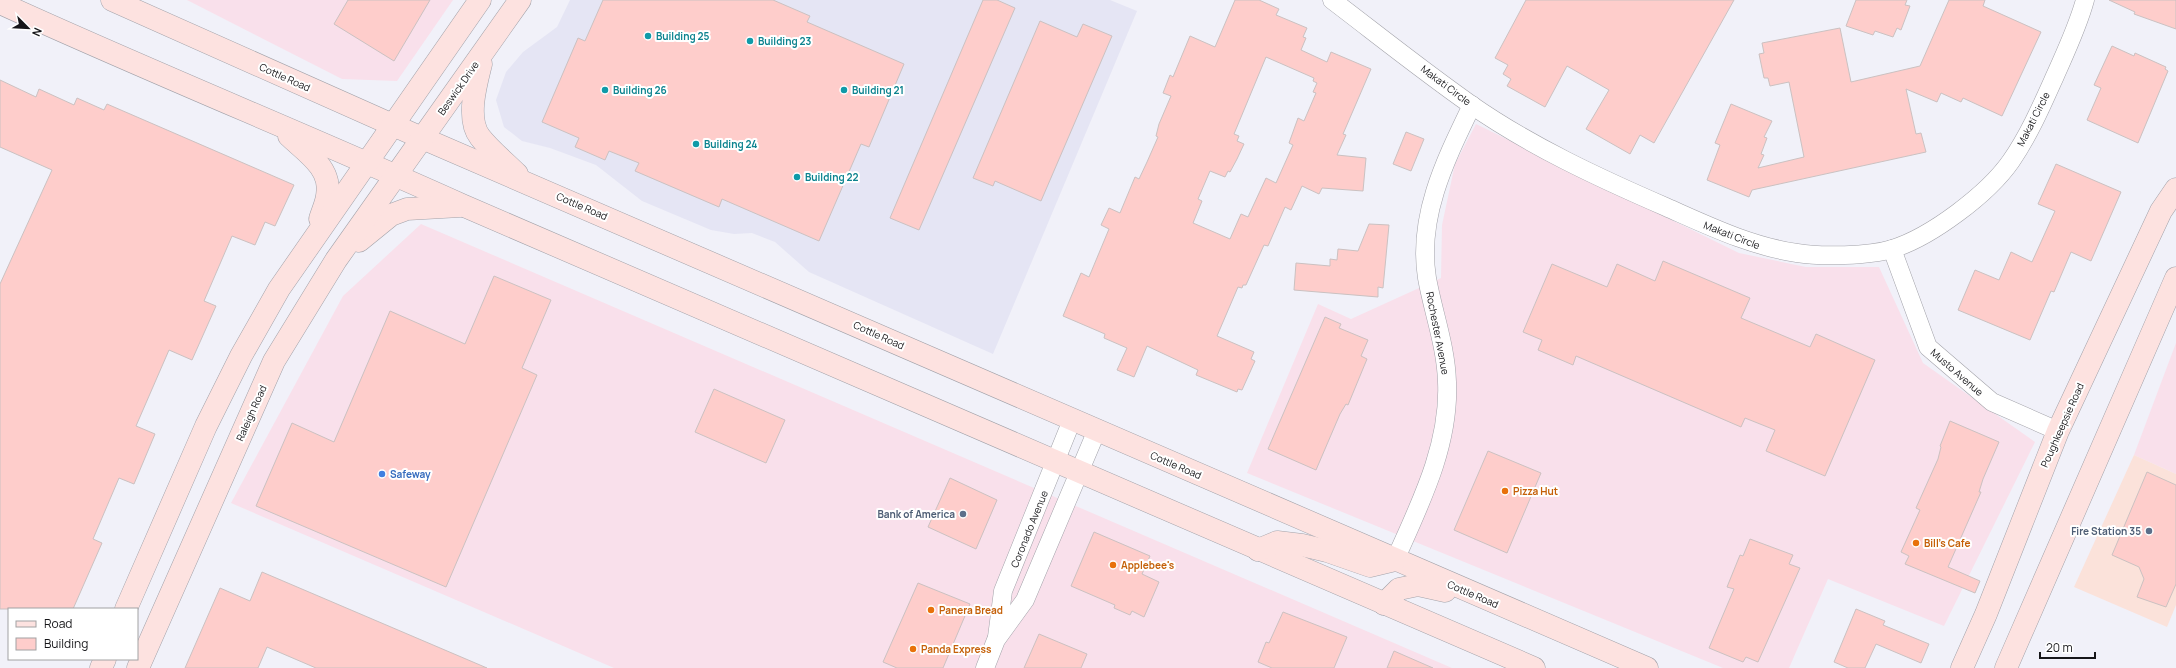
<svg xmlns="http://www.w3.org/2000/svg" width="2176" height="668" viewBox="0 0 2176 668" font-family="Manrope,sans-serif">
<style>
.commercial{fill:#f9e0eb}
.industrial{fill:#fbe2da}
.built{fill:#e5e5f4}
.building{fill:#fecdcb;stroke:#cbc1c1;fill-rule:evenodd}
.lines{fill:none;stroke-linecap:round;stroke-linejoin:round}
.street-casing{stroke:#a2a2a9;stroke-width:19}
.secondary-casing{stroke:#a2a2a9;stroke-width:23}
.street{stroke:#fff;stroke-width:18}
.secondary{stroke:#fde2e0;stroke-width:22}
.culture-dot{fill:#0f9aa8;stroke:#fff;stroke-width:1.5}
.shop-dot{fill:#3f7fe0;stroke:#fff;stroke-width:1.5}
.food-dot{fill:#e8710a;stroke:#fff;stroke-width:1.5}
.service-dot{fill:#5c6f8a;stroke:#fff;stroke-width:1.5}
.labels{text-anchor:middle;stroke-width:4;stroke-linejoin:round;paint-order:stroke}
.culture-label{font-size:10px;font-weight:bold;fill:#0d838f;stroke:#fff;text-anchor:start}
.street-label{font-size:10px;fill:#161619;stroke:#fff}
.shop-label{font-size:10px;font-weight:bold;fill:#366cbe;stroke:#fff;text-anchor:start}
.food-label{font-size:10px;font-weight:bold;fill:#c56008;stroke:#fff;text-anchor:start}
.service-label{font-size:10px;font-weight:bold;fill:#4e5e75;stroke:#fff;text-anchor:end}
</style>
<rect width="100%" height="100%" fill="#f1f1f9"/>
<g class="commercial">
<polygon points="187,0 453,0 397,81 342,79"/>
<polygon points="1476,124 1739,253 1806,267 1879,267 1923,363 2035,442 1944,626 1828,579 1789,668 1723,668 1247,473 1318,304 1351,319 1441,278 1442,225 1455,164"/>
<polygon points="421,224 1452,668 614,668 231,503 343,296"/>
<polygon points="2176,343 2176,474 2134,455"/>
</g>
<polygon class="industrial" points="2134,455 2176,474 2176,605 2167,627 2074,587"/>
<polygon class="built" points="570,0 1110,0 1137,11 993,354 809,272 775,242 752,233 734,234 711,230 642,201 596,165 550,148 522,141 504,127 496,100 506,72 523,52 557,27"/>
<g class="building">
<polygon points="348,0 430,0 394,61 334,24"/>
<polygon points="603,0 773,0 810,16 807,22 904,64 869,147 861,144 819,241 722,199 719,207 635,171 639,163 609,151 605,160 575,147 579,138 542,122 578,38 585,41"/>
<polygon points="983,0 997,0 1015,8 919,230 890,218"/>
<path d="M1235 0H1259L1279 9 1276 15 1307 28 1303 37 1306 38 1301 50 1327 62 1331 52 1371 69 1343 134 1346 135 1337 155 1366 158 1363 191 1322 188 1319 194 1302 186 1291 210 1285 207 1268 246 1264 245 1246 285H1243L1242 288 1238 287 1217 336 1254 352 1251 359 1255 361 1242 390 1238 389 1237 392 1196 375 1198 370 1147 346 1134 377 1117 370 1127 348 1104 338 1105 334 1063 316 1081 273 1089 277 1109 229 1101 225 1109 208 1120 213 1135 177 1139 179 1147 162 1158 137 1156 136 1159 124 1171 96 1163 93 1170 75 1173 77 1190 36 1215 47ZM1266 57 1314 78 1313 81 1317 83 1313 92 1316 93 1304 121 1298 118 1289 143 1293 145 1276 183 1266 178 1248 217 1241 214 1230 239 1193 223 1202 201 1198 199 1210 171 1225 177 1228 171 1230 172 1237 159 1244 144 1237 141 1239 136 1234 134Z"/>
<polygon points="1526,0 1734,0 1654,143 1640,135 1630,154 1586,129 1609,90 1567,66 1545,107 1507,86 1511,79 1503,74 1508,65 1495,58"/>
<polygon points="1856,0 1907,0 1905,5 1910,6 1901,30 1897,28 1893,37 1875,31 1873,35 1846,26"/>
<polygon points="1949,0 1985,0 1983,6 2041,32 2002,116 1963,98 1961,102 1941,93 1937,102 1906,89 1916,134 1921,133 1926,152 1752,190 1749,197 1707,180 1720,145 1715,143 1731,104 1772,121 1764,137 1767,138 1761,154 1764,155 1758,168 1804,157 1789,82 1770,86 1768,78 1764,78 1759,54 1764,53 1762,43 1840,28 1851,82 1920,66"/>
<polygon points="2109,0 2176,0 2176,29 2134,14 2135,12"/>
<polygon points="1040,21 1077,37 1083,24 1112,36 1041,201 995,181 993,186 973,178"/>
<polygon points="2112,46 2134,56 2135,53 2166,67 2165,69 2168,71 2138,143 2087,120 2101,88 2094,85"/>
<polygon points="0,80 36,97 39,89 74,105 77,98 104,110 107,104 294,185 275,226 265,222 255,245 232,236 204,301 216,306 192,360 169,350 136,426 155,434 134,484 119,478 93,539 102,543 73,609 0,609 0,284 52,170 0,147"/>
<polygon points="1406,132 1424,139 1411,171 1393,164"/>
<polygon points="2056,164 2121,192 2091,261 2071,252 2054,292 2051,291 2030,340 1958,310 1975,270 1999,280 2011,252 2032,262 2055,211 2038,204"/>
<polygon points="1369,224 1389,225 1383,288 1378,287 1378,297 1294,290 1296,263 1330,266 1330,259 1337,260 1338,249 1358,251"/>
<polygon points="1663,261 1750,298 1741,318 1810,347 1816,334 1875,360 1825,476 1766,451 1775,430 1745,418 1741,427 1576,356 1573,365 1538,350 1542,340 1523,332 1552,264 1607,287 1617,264 1655,281"/>
<polygon points="494,276 551,300 522,368 537,375 446,587 256,506 292,423 334,442 390,311 465,344"/>
<polygon points="1325,317 1341,324 1339,328 1368,340 1361,356 1367,359 1348,405 1346,404 1340,414 1316,470 1268,449"/>
<polygon points="714,389 785,420 766,463 695,432"/>
<polygon points="1950,421 1999,442 1983,479 1979,492 1981,492 1948,567 1980,581 1975,593 1905,564 1909,556 1901,552 1920,510 1916,508 1938,459 1941,447 1940,446"/>
<polygon points="1488,451 1541,473 1507,553 1454,530"/>
<polygon points="2147,472 2176,485 2176,584 2166,607 2137,597 2144,579 2139,567 2112,555"/>
<polygon points="950,478 997,500 976,549 928,527"/>
<polygon points="1094,532 1150,556 1142,574 1159,582 1144,617 1132,611 1130,615 1114,608 1115,605 1071,586"/>
<polygon points="1750,539 1793,555 1789,564 1800,568 1758,662 1746,657 1743,662 1709,648 1734,589 1727,587 1740,555 1743,556"/>
<polygon points="262,572 487,668 316,668 267,647 258,668 185,668 220,588 250,601"/>
<polygon points="918,583 970,604 943,668 897,668 883,662"/>
<polygon points="1856,609 1885,621 1883,625 1929,644 1921,663 1876,644 1865,668 1848,668 1834,662"/>
<polygon points="1283,612 1347,637 1334,668 1272,668 1258,662 1266,642 1269,643"/>
<polygon points="1039,634 1087,654 1081,668 1024,668"/>
<polygon points="1394,651 1433,668 1387,668"/>
</g>
<g class="lines">
<g class="street-casing">
<g id="street">
<path d="M1332 0C1378 35 1423 71 1470 104 1530 146 1599 178 1666 207 1709 226 1750 246 1797 253 1821 257 1869 256 1892 249 1931 237 1988 194 2011 161 2029 135 2042 105 2055 76 2066 51 2078 26 2085 0"/>
<polyline points="1892,249 1928,347 1992,402 2058,431"/>
<path d="M1395 560C1420 504 1450 445 1447 382 1446 346 1433 312 1427 278 1417 216 1446 159 1472 105"/>
<polyline points="997,637 1003,591 1072,420"/>
<polyline points="985,668 996,640 1025,600 1097,430"/>
</g>
</g>
<g class="secondary-casing">
<g id="secondary">
<polyline points="112,0 422,138 1647,668"/>
<path d="M0 3C153 73 309 136 462 205L1534 668"/>
<path d="M481 64C476 84 466 119 480 137 490 150 505 162 517 174"/>
<path d="M289 136C306 152 333 169 327 196 326 204 322 212 320 219"/>
<polyline points="359,241 391,215 407,209 460,206"/>
<polyline points="1258,550 1277,542 1302,545 1327,551 1370,566 1395,560"/>
<polyline points="1384,604 1399,589 1418,585 1445,591"/>
<polyline points="126,609 206,426 241,356 279,289 480,0"/>
<polyline points="101,668 105,659"/>
<polyline points="138,668 274,361 336,260 520,0"/>
<polyline points="1962,668 1986,614 2058,431 2161,211 2176,189"/>
<polyline points="2006,668 2176,278"/>
</g>
</g>
<use href="#street" class="street"/>
<use href="#secondary" class="secondary"/>
</g>
<g class="culture-dot">
<circle cx="648" cy="36" r="4"/>
<circle cx="750" cy="41" r="4"/>
<circle cx="605" cy="90" r="4"/>
<circle cx="844" cy="90" r="4"/>
<circle cx="696" cy="144" r="4"/>
<circle cx="797" cy="177" r="4"/>
</g>
<circle class="shop-dot" cx="382" cy="474" r="4"/>
<g class="food-dot">
<circle cx="1505" cy="491" r="4"/>
<circle cx="1916" cy="543" r="4"/>
<circle cx="1113" cy="565" r="4"/>
<circle cx="931" cy="610" r="4"/>
<circle cx="913" cy="649" r="4"/>
</g>
<g class="service-dot">
<circle cx="963" cy="514" r="4"/>
<circle cx="2149" cy="531" r="4"/>
</g>
<g class="labels">
<g class="culture-label">
<text x="656" y="40">Building 25</text>
<text x="758" y="45">Building 23</text>
<text x="613" y="94">Building 26</text>
<text x="852" y="94">Building 21</text>
<text x="704" y="148">Building 24</text>
<text x="805" y="181">Building 22</text>
</g>
<g class="street-label">
<text transform="translate(285 77) rotate(24)" y="4">Cottle Road</text>
<text transform="translate(1446 85) rotate(37)" y="4">Makati Circle</text>
<text transform="translate(458 88) rotate(-55)" y="4">Beswick Drive</text>
<text transform="translate(2033 119) rotate(-63)" y="4">Makati Circle</text>
<text transform="translate(582 206) rotate(23)" y="4">Cottle Road</text>
<text transform="translate(1732 235) rotate(21)" y="4">Makati Circle</text>
<text transform="translate(1438 333) rotate(79)" y="4">Rochester Avenue</text>
<text transform="translate(879 335) rotate(24)" y="4">Cottle Road</text>
<text transform="translate(1957 372) rotate(41)" y="4">Musto Avenue</text>
<text transform="translate(251 413) rotate(-66)" y="4">Raleigh Road</text>
<text transform="translate(2062 425) rotate(-66)" y="4">Poughkeepsie Road</text>
<text transform="translate(1176 465) rotate(23)" y="4">Cottle Road</text>
<text transform="translate(1029 529) rotate(-68)" y="4">Coronado Avenue</text>
<text transform="translate(1473 594) rotate(23)" y="4">Cottle Road</text>
</g>
<g class="shop-label">
<text x="390" y="478">Safeway</text>
</g>
<g class="food-label">
<text x="1513" y="495">Pizza Hut</text>
<text x="1924" y="547">Bill's Cafe</text>
<text x="1121" y="569">Applebee's</text>
<text x="939" y="614">Panera Bread</text>
<text x="921" y="653">Panda Express</text>
</g>
<g class="service-label">
<text x="955" y="518">Bank of America</text>
<text x="2141" y="535">Fire Station 35</text>
</g>
</g>
<rect x="8" y="608" width="130" height="52" fill="#ffffff" stroke="#a2a2a3"/>
<rect x="16" y="621" width="20" height="6" fill="#fde2e0" stroke="#a2a2a3"/>
<text x="44" y="628" font-size="12" fill="#161619">Road</text>
<rect x="16" y="638" width="20" height="12" fill="#fecdcb" stroke="#a2a2a3"/>
<text x="44" y="648" font-size="12" fill="#161619">Building</text>
<g transform="translate(28 28) rotate(114)" stroke="#ffffff" stroke-width="3" paint-order="stroke">
<path d="M0-3L7 15L0 10L-7 15Z" fill="#161619"/>
<text y="-6" font-size="11" font-weight="bold" text-anchor="middle" fill="#161619">N</text>
</g>
<path d="M2040 652v6h55v-6" fill="none" stroke="#161619" stroke-width="2"/>
<text x="2046" y="652" font-size="12" fill="#161619" stroke="#ffffff" stroke-width="3" paint-order="stroke">20 m</text>
</svg>
